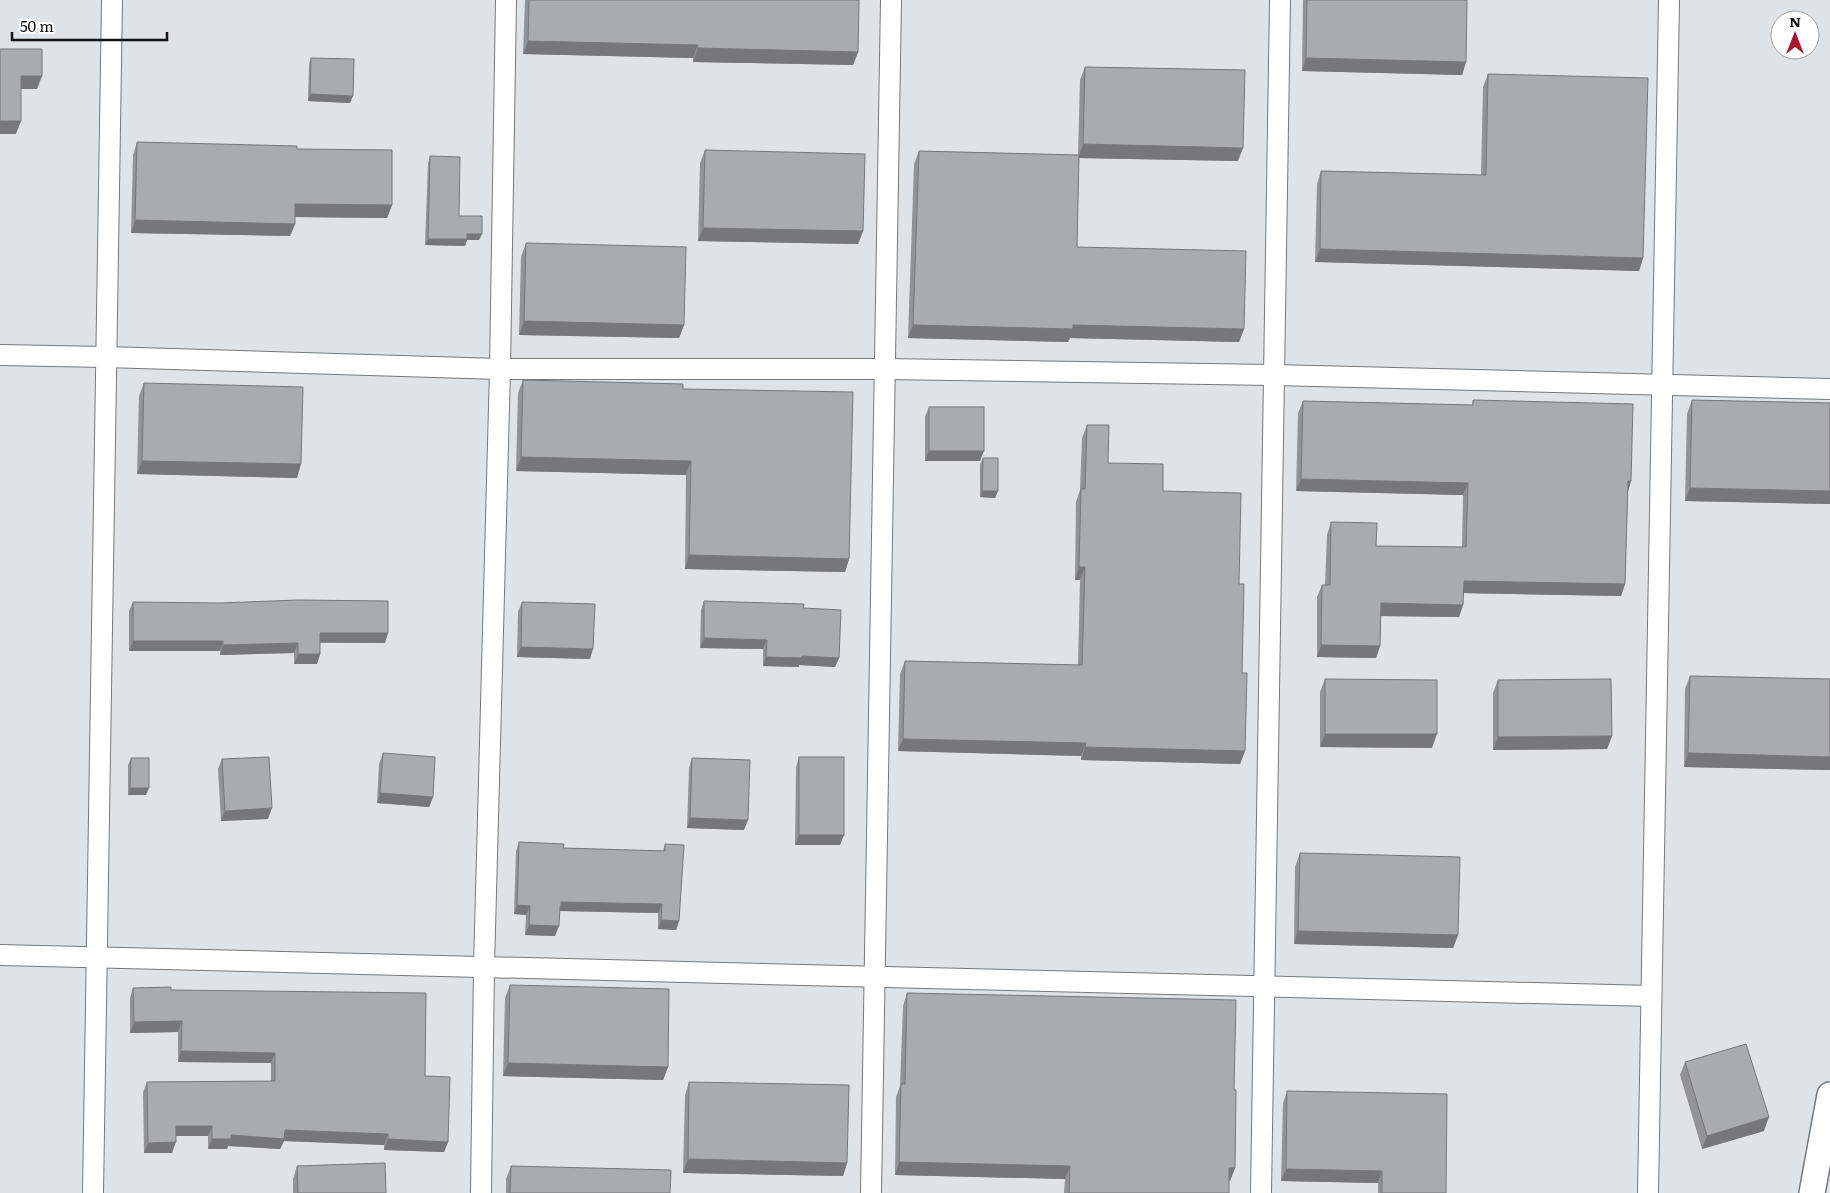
<svg xmlns="http://www.w3.org/2000/svg" width="1830" height="1193" viewBox="0 0 1830 1193" font-family="Literata,serif">
<style>
.lines{fill:none;stroke-linecap:round;stroke-linejoin:round}
.minor-casing{stroke:#74797c;stroke-width:22}
.tertiary-casing{stroke:#74797c;stroke-width:28}
.minor{stroke:#fff;stroke-width:20}
.tertiary{stroke:#fff;stroke-width:25}
.wall{fill:#909497}
.shaded-wall{fill:#75787b}
.building{fill:#a7acb0;stroke:#75787b}
</style>
<rect width="100%" height="100%" fill="#dee3e7"/>
<g class="lines">
<g class="minor-casing">
<g id="minor">
<polyline points="0,355 105,357 500,369 885,369 1274,375 1830,389"/>
<polyline points="0,955 1651,996"/>
<polyline points="93,1193 112,0"/>
<polyline points="481,1193 484,967 500,369 506,0"/>
<polyline points="871,1193 891,0"/>
<polyline points="1261,1193 1280,0"/>
<polyline points="1648,1193 1669,0"/>
</g>
</g>
<g class="tertiary-casing">
<polyline id="tertiary" points="1812,1193 1830,1095"/>
</g>
<use href="#minor" class="minor"/>
<use href="#tertiary" class="tertiary"/>
</g>
<g class="wall">
<polygon points="525,0 859,0 858,52 853,65 693,62 693,58 523,54"/>
<polygon points="1303,0 1467,0 1466,62 1462,75 1302,71"/>
<polygon points="311,58 350,103 308,101 309,64"/>
<polygon points="1085,67 1238,161 1079,158 1077,247 1244,329 1239,342 1070,338 1068,342 908,338 914,164 919,151 1078,155 1080,80"/>
<polygon points="1488,74 1643,258 1639,271 1315,262 1317,184 1321,171 1481,175 1483,87"/>
<polygon points="137,142 297,149 392,205 387,218 295,217 295,224 290,236 131,233 133,155"/>
<polygon points="705,150 863,231 858,244 698,241 700,163"/>
<polygon points="430,156 459,216 479,240 467,240 465,246 425,245 428,163"/>
<polygon points="526,243 684,325 679,338 519,335 521,257"/>
<polygon points="523,380 683,389 849,559 845,572 685,569 686,475 516,471 518,393"/>
<polygon points="144,383 297,478 137,474 139,396"/>
<polygon points="1473,400 1631,481 1628,492 1625,584 1621,596 1463,593 1463,605 1459,617 1381,616 1380,646 1376,658 1317,657 1317,597 1322,585 1325,585 1327,535 1331,522 1376,546 1462,547 1463,495 1296,491 1298,413 1303,401 1472,405"/>
<polygon points="1692,400 1830,403 1830,504 1685,501 1687,414"/>
<polygon points="929,407 980,461 925,461 925,417"/>
<polygon points="1087,425 1108,463 1163,491 1239,584 1245,751 1240,764 1081,760 1081,756 898,751 900,674 905,661 1078,665 1080,580 1075,580 1076,502 1080,490 1082,438"/>
<polygon points="983,458 998,491 995,498 980,497 980,464"/>
<polygon points="704,601 803,608 839,658 835,667 799,665 799,667 763,666 763,649 700,648 701,610"/>
<polygon points="133,602 385,643 320,643 320,654 317,664 294,664 294,653 220,655 220,651 129,651 129,611"/>
<polygon points="522,602 590,659 517,657 518,612"/>
<polygon points="1690,676 1830,679 1830,770 1684,767 1685,689"/>
<polygon points="1325,679 1432,748 1320,747 1320,692"/>
<polygon points="1498,680 1612,736 1607,749 1493,750 1493,693"/>
<polygon points="383,753 433,797 429,807 377,803 379,764"/>
<polygon points="799,757 840,845 795,845 796,767"/>
<polygon points="131,758 146,795 128,795 128,765"/>
<polygon points="692,758 744,830 687,828 689,768"/>
<polygon points="222,759 268,819 221,821 218,769"/>
<polygon points="519,842 563,848 663,851 665,844 679,921 676,930 658,929 658,913 560,911 555,936 525,935 526,915 514,914 516,851"/>
<polygon points="1300,853 1458,935 1453,948 1294,944 1295,867"/>
<polygon points="510,985 668,1067 663,1080 503,1076 505,998"/>
<polygon points="133,988 171,990 425,1076 448,1142 444,1152 384,1150 384,1145 284,1141 280,1149 228,1146 227,1149 208,1149 208,1136 176,1136 172,1153 144,1153 143,1092 147,1082 271,1081 271,1063 178,1062 178,1032 130,1033 130,998"/>
<polygon points="907,993 1234,1090 1235,1168 1230,1181 1229,1181 1229,1193 1064,1193 1065,1179 895,1175 896,1097 900,1086 903,1006"/>
<polygon points="1685,1062 1764,1131 1702,1149 1680,1075"/>
<polygon points="689,1082 847,1163 843,1176 683,1173 685,1095"/>
<polygon points="1287,1091 1446,1193 1378,1193 1378,1183 1281,1181 1283,1103"/>
<polygon points="297,1166 386,1193 293,1193 293,1179"/>
<polygon points="511,1166 670,1193 506,1193 506,1179"/>
</g>
<g class="shaded-wall">
<polygon points="528,41 698,45 693,58 523,54"/>
<polygon points="698,48 858,52 853,65 693,62"/>
<polygon points="1306,58 1466,62 1462,75 1302,71"/>
<polygon points="21,76 42,76 37,89 16,89"/>
<polygon points="310,94 353,96 350,103 308,101"/>
<polygon points="0,121 21,121 16,134 0,134"/>
<polygon points="1083,144 1243,148 1238,161 1078,158"/>
<polygon points="295,204 392,205 387,218 291,217"/>
<polygon points="135,220 295,224 290,236 131,233"/>
<polygon points="703,228 863,231 858,244 698,241"/>
<polygon points="467,234 482,234 479,240 467,240 465,246 425,245 428,239"/>
<polygon points="1320,249 1643,258 1639,271 1315,262"/>
<polygon points="524,321 684,325 679,338 519,335"/>
<polygon points="913,325 1073,325 1244,329 1239,342 1070,338 1068,342 908,338"/>
<polygon points="929,451 984,451 980,461 925,461"/>
<polygon points="521,457 691,461 686,475 516,471"/>
<polygon points="142,461 301,464 297,478 137,474"/>
<polygon points="1301,479 1468,483 1463,495 1296,491"/>
<polygon points="1628,481 1631,481 1627,494"/>
<polygon points="1690,488 1830,491 1830,504 1685,501"/>
<polygon points="982,491 998,491 995,498 980,497"/>
<polygon points="689,555 849,559 845,572 685,569"/>
<polygon points="1079,567 1085,567 1080,580 1075,580"/>
<polygon points="1464,581 1625,584 1621,596 1459,593"/>
<polygon points="1381,603 1463,605 1459,617 1376,616"/>
<polygon points="320,633 388,633 385,643 317,642"/>
<polygon points="704,638 767,640 763,649 700,648"/>
<polygon points="133,641 223,641 220,651 129,651"/>
<polygon points="298,643 294,653 220,655 223,645"/>
<polygon points="1321,645 1380,646 1376,658 1317,657"/>
<polygon points="521,647 593,649 590,659 517,657"/>
<polygon points="298,654 320,654 317,664 294,664"/>
<polygon points="802,656 839,658 835,667 799,665 799,667 763,666 766,657"/>
<polygon points="1325,734 1437,734 1432,748 1320,747"/>
<polygon points="1612,736 1607,749 1493,750 1498,737"/>
<polygon points="903,739 1086,743 1081,756 898,751"/>
<polygon points="1085,747 1245,751 1240,764 1081,760"/>
<polygon points="1688,753 1830,757 1830,770 1684,767"/>
<polygon points="130,788 149,788 146,795 128,795"/>
<polygon points="380,793 433,797 429,807 377,803"/>
<polygon points="272,808 268,819 221,821 225,811"/>
<polygon points="690,818 748,820 744,830 687,828"/>
<polygon points="799,835 844,835 840,845 795,845"/>
<polygon points="561,902 662,904 658,913 560,911 556,916"/>
<polygon points="517,905 530,906 526,915 514,914"/>
<polygon points="661,920 679,921 676,930 658,929"/>
<polygon points="529,925 559,926 555,936 525,935"/>
<polygon points="1298,931 1458,935 1453,948 1294,944"/>
<polygon points="182,1021 178,1032 130,1033 134,1022"/>
<polygon points="181,1051 275,1053 271,1063 178,1062"/>
<polygon points="508,1063 668,1067 663,1080 503,1076"/>
<polygon points="1769,1117 1764,1131 1702,1149 1707,1136"/>
<polygon points="176,1126 212,1126 208,1136 172,1136"/>
<polygon points="285,1130 388,1134 384,1145 284,1141 280,1149 228,1146 227,1149 208,1149 212,1139 231,1135"/>
<polygon points="388,1139 448,1142 444,1152 384,1150"/>
<polygon points="176,1142 172,1153 144,1153 148,1143"/>
<polygon points="688,1159 847,1163 843,1176 683,1173"/>
<polygon points="899,1162 1070,1166 1065,1179 895,1175"/>
<polygon points="1229,1168 1235,1168 1230,1181 1225,1181"/>
<polygon points="1286,1169 1382,1171 1378,1183 1281,1181"/>
</g>
<g class="building">
<polygon points="529,0 859,0 858,52 698,48 698,45 528,41"/>
<polygon points="1307,0 1467,0 1466,62 1306,58"/>
<polygon points="0,49 42,49 42,76 21,76 21,121 0,121"/>
<polygon points="311,58 354,59 353,96 310,94"/>
<polygon points="1085,67 1245,70 1243,148 1083,144"/>
<polygon points="1488,74 1648,78 1643,258 1320,249 1321,171 1486,175"/>
<polygon points="137,142 297,146 297,149 392,150 392,205 295,204 295,224 135,220"/>
<polygon points="705,150 865,154 863,231 703,228"/>
<polygon points="919,151 1079,155 1077,247 1246,251 1244,329 1073,325 1073,329 913,325"/>
<polygon points="430,156 460,157 459,216 482,216 482,234 467,234 467,239 428,239"/>
<polygon points="526,243 686,247 684,325 524,321"/>
<polygon points="523,380 683,384 683,389 853,392 849,559 689,555 691,461 521,457"/>
<polygon points="144,383 303,387 301,464 142,461"/>
<polygon points="1473,400 1633,404 1631,481 1628,481 1625,584 1464,581 1463,605 1381,603 1380,646 1321,645 1322,585 1330,585 1331,522 1377,523 1376,546 1466,547 1468,483 1301,479 1303,401 1473,405"/>
<polygon points="1692,400 1830,403 1830,491 1690,488"/>
<rect x="929" y="407" width="55" height="44"/>
<polygon points="1087,425 1109,425 1108,463 1163,464 1163,491 1241,493 1239,584 1244,584 1242,673 1247,673 1245,751 1085,747 1086,743 903,739 905,661 1082,665 1085,567 1079,567 1081,489 1085,489"/>
<polygon points="983,458 998,458 998,491 982,491"/>
<polygon points="298,600 388,601 388,633 320,633 320,654 298,654 298,643 223,645 223,641 133,641 133,602 220,603"/>
<polygon points="704,601 804,604 803,608 841,610 839,658 802,656 802,658 766,657 767,640 704,638"/>
<polygon points="522,602 595,604 593,649 521,647"/>
<polygon points="1690,676 1830,679 1830,757 1688,753"/>
<polygon points="1325,679 1437,680 1437,734 1325,734"/>
<polygon points="1611,679 1612,736 1498,737 1498,680"/>
<polygon points="383,753 435,757 433,797 380,793"/>
<polygon points="269,757 272,808 225,811 222,759"/>
<rect x="799" y="757" width="45" height="78"/>
<polygon points="131,758 149,758 149,788 130,788"/>
<polygon points="692,758 750,760 748,820 690,818"/>
<polygon points="519,842 564,844 563,848 665,851 665,844 684,845 679,921 661,920 662,904 561,902 561,907 560,907 559,926 529,925 530,906 517,905"/>
<polygon points="1300,853 1460,857 1458,935 1298,931"/>
<polygon points="510,985 669,989 668,1067 508,1063"/>
<polygon points="171,987 171,990 426,993 425,1076 450,1077 448,1142 388,1139 388,1134 285,1130 284,1139 231,1135 231,1139 212,1139 212,1126 176,1126 176,1142 148,1143 147,1082 275,1081 275,1053 181,1051 182,1021 134,1022 133,988"/>
<polygon points="907,993 1236,1000 1234,1090 1236,1090 1235,1168 1229,1168 1229,1193 1069,1193 1070,1166 899,1162 901,1084 905,1084"/>
<polygon points="1746,1044 1769,1117 1707,1136 1685,1062"/>
<polygon points="689,1082 849,1085 847,1163 688,1159"/>
<polygon points="1287,1091 1447,1094 1446,1193 1382,1193 1382,1171 1286,1169"/>
<polygon points="385,1163 386,1193 298,1193 297,1166"/>
<polygon points="511,1166 671,1170 670,1193 510,1193"/>
</g>
<g transform="translate(1795 35)"><circle r="24" fill="#ffffff" stroke="#9fa0a1"/>
<path d="M0-4L9 19L0 12L-9 19Z" fill="#ab152c"/>
<text y="-8" font-size="14" font-weight="bold" text-anchor="middle" fill="#101213">N</text>
</g>
<path d="M12 32v8h155v-8" fill="none" stroke="#101213" stroke-width="2.5"/>
<text x="20" y="32" font-size="15" fill="#101213" stroke="#ffffff" stroke-width="4" paint-order="stroke">50 m</text>
</svg>
